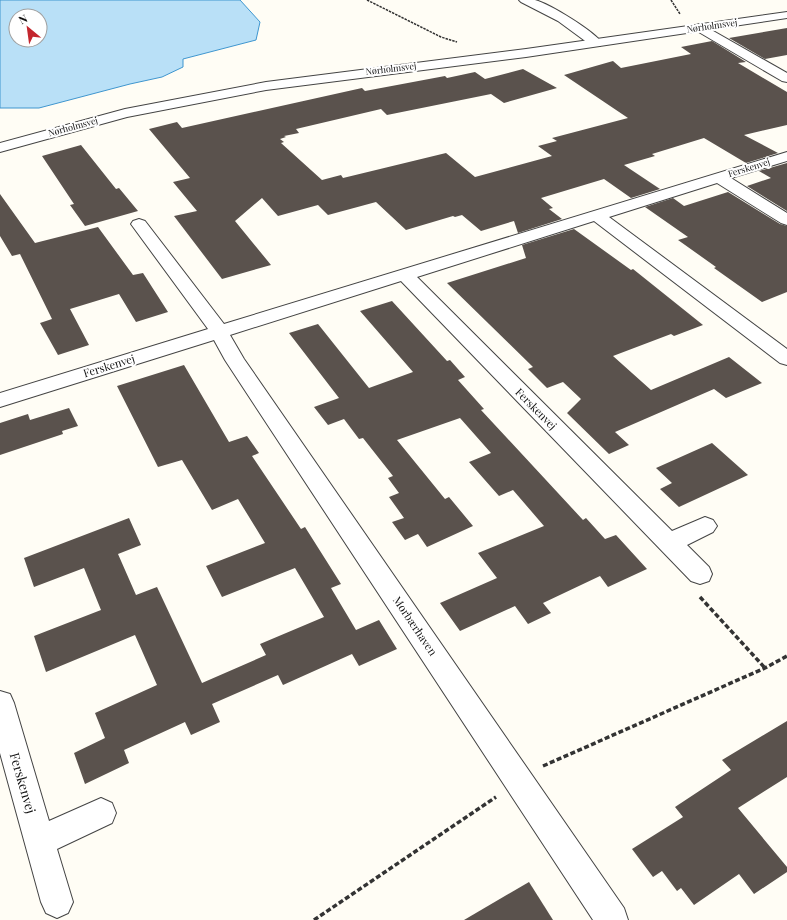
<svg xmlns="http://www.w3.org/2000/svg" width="787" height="920" viewBox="0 0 787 920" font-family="'Playfair Display',serif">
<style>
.water{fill:#b9e0f7;stroke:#3f96cf;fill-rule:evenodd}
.building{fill:#5a524d}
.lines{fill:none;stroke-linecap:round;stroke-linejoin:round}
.minor-casing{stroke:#444;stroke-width:2}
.tertiary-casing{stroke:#444;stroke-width:2}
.path-far1{stroke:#333;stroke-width:1.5;stroke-dasharray:2.5 1;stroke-linecap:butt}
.path{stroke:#333;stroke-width:3.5;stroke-dasharray:5 2.5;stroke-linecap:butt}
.minor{fill:#fff;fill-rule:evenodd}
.tertiary{fill:#fff;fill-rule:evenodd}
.labels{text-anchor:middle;stroke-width:4;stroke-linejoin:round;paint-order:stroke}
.far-street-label{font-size:9px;fill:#111;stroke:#fff}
.street-label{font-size:11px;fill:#111;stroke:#fff}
.near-street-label{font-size:13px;fill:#111;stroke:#fff}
</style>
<rect width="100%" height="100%" fill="#fffdf5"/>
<path class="water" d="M0 0H240L260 22 256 40 183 59V67L162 77 130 84 39 108H0ZM16 16H40V40H16Z"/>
<g class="building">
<polygon points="787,28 787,55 765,59 729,38"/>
<polygon points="712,41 746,62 738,63 787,92 787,125 744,135 778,153 746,163 704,138 652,154 655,156 624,165 660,189 631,198 604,179 541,198 553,208 549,209 562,219 518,233 514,221 481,231 462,215 455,217 453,216 406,230 376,202 328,215 318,205 278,216 262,198 235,221 271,265 222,279 174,216 197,211 173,182 190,178 149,129 177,122 182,128 362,88 365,91 445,76 447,78 475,72 485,79 523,69 557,88 504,103 491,94 387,115 381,109 296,129 299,133 284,136 286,137 280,139 284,142 281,143 322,180 341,175 343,178 446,153 475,177 552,156 538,146 557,141 552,138 628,118 564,75 613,61 621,68 691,54 681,47"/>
<polygon points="81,145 116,189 119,188 138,211 85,226 70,205 74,204 42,156"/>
<polygon points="787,163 787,211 747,186 771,178 759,171"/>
<polygon points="728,192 780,224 787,226 787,292 762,302 714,268 716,267 678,240 688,237 645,207 673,198 684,206"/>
<polygon points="0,194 35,243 98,227 133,275 143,273 168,312 136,322 119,294 70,309 89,345 58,355 40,323 52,319 20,254 12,256 0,236"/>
<polygon points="574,229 631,270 633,269 703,325 674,336 671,334 613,356 651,390 729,357 762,383 726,398 714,389 615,432 629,445 609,454 567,413 581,399 563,382 547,388 528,369 533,367 447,283 526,258 522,245"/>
<polygon points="392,301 447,361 450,360 465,377 458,380 484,409 481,410 583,520 586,518 605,539 616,535 647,569 608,587 600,576 543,603 551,613 528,624 515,606 460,631 440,603 497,578 478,553 544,526 513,490 499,496 469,462 491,453 460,418 397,440 445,499 449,497 473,526 427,547 418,534 405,540 392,522 404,518 389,497 399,493 388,478 393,476 363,438 359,439 344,419 328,425 314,407 339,398 289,333 318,324 369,388 413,372 360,311"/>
<polygon points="184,365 229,442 247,436 259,453 252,456 301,529 305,527 341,584 331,588 356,630 379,620 397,649 359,666 352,654 283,685 278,675 212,704 220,722 191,735 185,722 124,750 129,763 85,784 74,753 105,738 95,713 157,685 135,635 46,672 34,636 101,610 84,568 34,587 24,558 129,518 141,545 118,554 136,595 157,587 202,683 266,655 260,644 324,617 295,568 222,597 206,566 265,543 238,499 212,510 182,460 158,467 117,386"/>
<polygon points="69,408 78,426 62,431 63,434 0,455 0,423 28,414 30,420"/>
<polygon points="712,443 748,475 679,507 660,489 672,483 656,468"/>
<polygon points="787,721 787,777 738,808 787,867 787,872 754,894 739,874 694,905 681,888 677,891 662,871 653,877 632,849 683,817 675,807 731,770 722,760"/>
<polygon points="529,882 553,920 464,920"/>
</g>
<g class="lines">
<g class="minor-casing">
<g id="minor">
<path d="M519 0C524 0 531 0 535 0 550 4 594 31 602 43L600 46H592L558 21 521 2Z"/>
<polygon points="701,24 787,73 787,82 782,81 697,31 695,28 697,25"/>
<polygon points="787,152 787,161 731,178 787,213 787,225 781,223 717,183 609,217 787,349 787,365 780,363 594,221 417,277 672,531 705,517 713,520 717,526 713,532 687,545 709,567 712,574 709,581 700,584 691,581 401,281 230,335 244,359 624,908 628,920 593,920 225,360 214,340 0,407 0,393 208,329 131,224 133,221 139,219 145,221 224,324"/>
<polygon points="0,691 10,694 14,703 49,821 101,798 112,803 116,813 112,823 57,849 73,902 68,913 57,918 46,913 41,902 0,753"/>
</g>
</g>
<g class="tertiary-casing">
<polygon id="tertiary" points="787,12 787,18 526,57 266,90 127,117 0,152 0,143 125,109 266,82 526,49"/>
</g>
<g class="path-far1">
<polyline points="367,0 441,37 457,42"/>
<polyline points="671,0 680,14"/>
</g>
<g class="path">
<polyline points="700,597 765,668"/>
<polyline points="543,766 765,668 787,656"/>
<polyline points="314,920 496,797"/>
</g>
<use href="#minor" class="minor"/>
<use href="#tertiary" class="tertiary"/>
</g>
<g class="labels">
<g class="far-street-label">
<text transform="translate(712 26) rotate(-8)" y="3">Nørholmsvej</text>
<text transform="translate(391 69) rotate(-7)" y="3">Nørholmsvej</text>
<text transform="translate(73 127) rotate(-15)" y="3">Nørholmsvej</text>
<text transform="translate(749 168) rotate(-17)" y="3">Ferskenvej</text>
</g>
<g class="street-label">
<text transform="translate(109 366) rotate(-17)" y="4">Ferskenvej</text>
<text transform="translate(536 409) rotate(45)" y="4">Ferskenvej</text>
<text transform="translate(415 626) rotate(56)" y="4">Morbærhaven</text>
</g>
<g class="near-street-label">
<text transform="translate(23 783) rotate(74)" y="5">Ferskenvej</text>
</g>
</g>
<g transform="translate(28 28) rotate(331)"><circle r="19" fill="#ffffff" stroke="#a0a0a0"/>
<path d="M0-3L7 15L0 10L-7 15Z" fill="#c4262e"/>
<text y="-6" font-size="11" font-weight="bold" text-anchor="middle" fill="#111111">N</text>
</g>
</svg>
